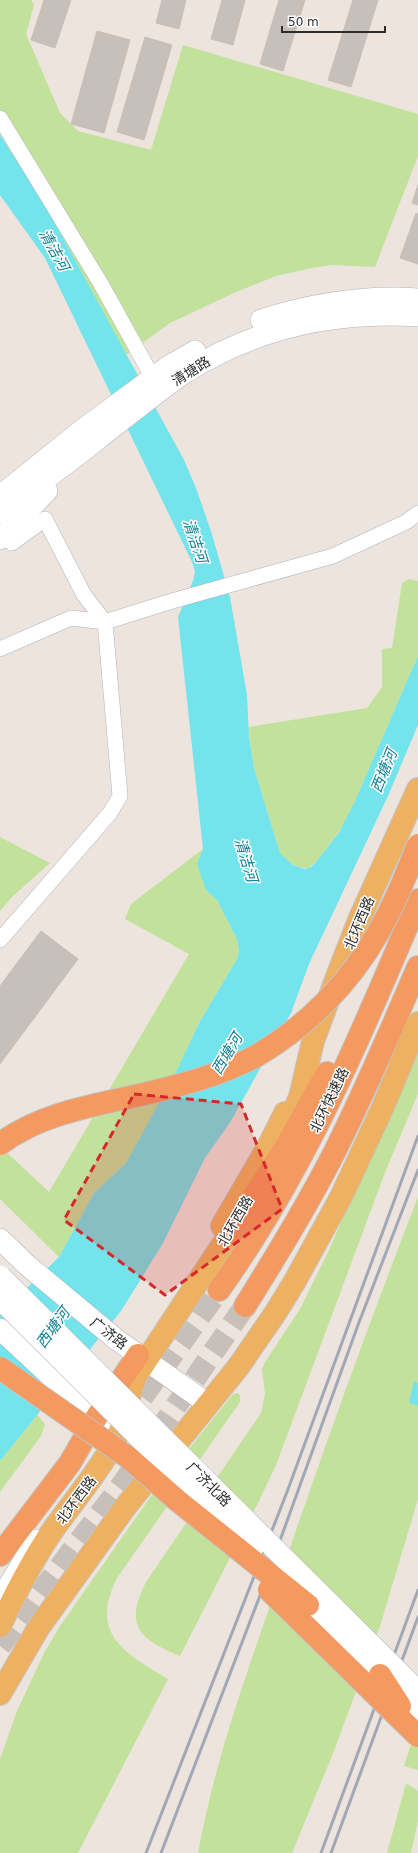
<svg xmlns="http://www.w3.org/2000/svg" width="418" height="1853" viewBox="0 0 418 1853" font-family="'DejaVu Sans','Noto Sans SC',sans-serif">
<style>
.green{fill:#c2e29c}
.water{fill:#74e4ec}
.building{fill:#c6bfba;stroke:#c8bfb8}
.lines{fill:none;stroke-linecap:round;stroke-linejoin:round}
.trunk-tunnel{stroke:#c6bfba;stroke-width:22;stroke-dasharray:22 11;stroke-linecap:butt}
.minor-casing{stroke:#aeb4bc;stroke-width:16}
.secondary-casing{stroke:#aeb4bc;stroke-width:22}
.primary-casing{stroke:#c4c4c4;stroke-width:24}
.trunk-casing{stroke:#c4c4c4;stroke-width:24}
.minor{stroke:#fff;stroke-width:15}
.secondary{stroke:#fff;stroke-width:21}
.primary{stroke:#eeb162;stroke-width:22}
.trunk{stroke:#f4995f;stroke-width:22}
.rail{stroke:#a1a8b5;stroke-width:3}
.secondary-bridge-casing{stroke:#aeb4bc;stroke-width:22;stroke-linecap:butt}
.trunk-bridge-casing{stroke:#c4c4c4;stroke-width:24;stroke-linecap:butt}
.secondary-bridge{stroke:#fff;stroke-width:21}
.trunk-bridge{stroke:#f4995f;stroke-width:22}
.marked{fill:#d62828;fill-opacity:0.2;stroke:#d62828;stroke-width:3;stroke-dasharray:8 5;stroke-linejoin:round}
.labels{text-anchor:middle;stroke-width:3;stroke-linejoin:round;paint-order:stroke}
.street-label{font-size:14px;fill:#2c2c2c;stroke:#fff}
.water-label{font-size:15px;font-style:italic;fill:#118194;stroke:#fff}
</style>
<rect width="100%" height="100%" fill="#ede4de"/>
<g class="green">
<polygon points="0,0 31,0 34,5 26,34 60,113 78,131 151,150 183,45 418,114 418,156 375,267 332,265 312,268 276,276 234,293 170,323 126,355 45,205 0,135"/>
<polygon points="409,579 418,581 418,656 346,822 321,856 308,869 293,865 280,853 254,768 248,727 367,708 382,687 382,649 392,648 402,583"/>
<polygon points="0,837 50,863 12,897 0,911"/>
<polygon points="203,849 201,857 206,890 217,900 237,939 239,952 237,959 199,1023 176,1072 132,1155 126,1163 94,1193 59,1257 0,1199 0,1146 49,1192 189,954 125,919 131,904"/>
<path d="M418 1043V1094L386 1170 276 1465 259 1501 180 1656C139 1639 124 1626 146 1582L261 1413 265 1394 262 1369 265 1362 300 1309 329 1250Z"/>
<path d="M418 1197V1499L380 1626 334 1751 292 1853H198C215 1760 247 1672 278 1583 322 1453 368 1325 418 1197Z"/>
<path d="M237 1393 240 1395V1402L117 1578C89 1634 124 1653 168 1679L78 1853H0V1759L17 1711 44 1653 60 1626 151 1496 233 1394Z"/>
<polygon points="37,1415 45,1424 41,1436 0,1492 0,1461"/>
<polygon points="418,1721 418,1770 404,1766"/>
<polygon points="406,1783 418,1791 418,1821 411,1853 387,1853"/>
</g>
<g class="water">
<polygon points="0,135 45,205 184,460 196,488 211,531 230,597 247,695 249,736 254,768 280,853 293,865 305,869 311,867 321,856 340,831 355,801 418,656 418,725 388,796 309,964 291,1013 231,1121 205,1158 162,1245 121,1311 0,1461 0,1314 59,1257 94,1193 126,1163 176,1072 199,1023 237,959 239,951 237,939 217,900 206,890 197,864 203,849 178,617 193,581 195,571 192,562 45,258 0,195"/>
<polygon points="414,1381 418,1383 418,1406 409,1403"/>
</g>
<g class="building">
<polygon points="44,0 71,0 55,48 31,40"/>
<polygon points="162,0 186,0 179,29 156,23"/>
<polygon points="222,0 245,0 233,45 211,39"/>
<polygon points="279,0 305,0 283,71 260,64"/>
<polygon points="353,0 378,0 351,87 328,80"/>
<polygon points="97,31 130,40 104,133 71,124"/>
<polygon points="145,37 172,45 144,140 117,132"/>
<polygon points="418,185 418,205 412,203"/>
<polygon points="416,213 418,214 418,264 400,258"/>
<polygon points="41,931 78,959 0,1064 0,986"/>
</g>
<g class="lines">
<g class="trunk-tunnel">
<polyline points="123,1424 219,1290"/>
<polyline points="0,1646 121,1486 245,1306"/>
</g>
<g class="minor-casing">
<g id="minor">
<polyline points="0,118 101,284 153,378"/>
<polyline points="0,649 71,618 105,622 172,601 333,556 406,522 418,513"/>
<polyline points="0,940 110,813 120,796 105,622 84,595 45,519 12,543 6,534"/>
<polyline points="0,1594 35,1537"/>
</g>
</g>
<g class="secondary-casing">
<g id="secondary">
<path d="M261 320C312 304 364 295 418 299"/>
<polyline points="0,496 82,430 169,366 195,351"/>
<path d="M0 513C33 488 67 464 99 438 128 416 156 392 186 372 256 328 336 311 418 316"/>
<polyline points="0,539 47,491"/>
<polyline points="0,1239 28,1266 117,1340 207,1403"/>
<polyline points="0,1329 83,1406 127,1449"/>
</g>
</g>
<g class="primary-casing">
<g id="primary">
<polyline points="285,1130 300,1097 313,1041 341,966 359,920 418,789"/>
<polyline points="222,1226 268,1147 285,1113"/>
<path d="M0 1626C16 1592 33 1558 55 1527 76 1498 99 1471 116 1440 127 1419 127 1396 136 1376L231 1232 240 1215"/>
<polyline points="0,1694 39,1627 126,1506 239,1366 276,1312 295,1281 341,1197 383,1107 418,1023"/>
</g>
</g>
<g class="trunk-casing">
<g id="trunk">
<polyline points="231,1232 285,1148 327,1073"/>
<path d="M219 1290C304 1171 362 1034 418 900"/>
<path d="M245 1306C277 1255 309 1203 336 1149 366 1089 392 1028 418 967"/>
<polyline points="0,1555 70,1463 96,1418 138,1355"/>
</g>
</g>
<use href="#minor" class="minor"/>
<use href="#secondary" class="secondary"/>
<use href="#primary" class="primary"/>
<use href="#trunk" class="trunk"/>
<g class="rail">
<polyline points="146,1853 287,1492 418,1136"/>
<polyline points="161,1853 261,1593 358,1325 418,1170"/>
<polyline points="321,1853 418,1590"/>
<polyline points="331,1853 418,1617"/>
</g>
<g class="secondary-bridge-casing">
<g id="secondary-bridge">
<polyline points="0,1276 418,1691"/>
<polyline points="0,1299 252,1550"/>
<polyline points="295,1593 418,1714"/>
</g>
</g>
<g class="trunk-bridge-casing">
<g id="trunk-bridge">
<path d="M0 1144C41 1113 95 1105 144 1094 182 1085 221 1075 256 1056 306 1027 349 984 378 933 394 905 406 875 418 845"/>
<polyline points="0,1368 129,1458 178,1501 308,1605"/>
<polyline points="269,1590 418,1736"/>
<polyline points="380,1675 400,1706"/>
</g>
</g>
<use href="#secondary-bridge" class="secondary-bridge"/>
<use href="#trunk-bridge" class="trunk-bridge"/>
</g>
<path class="marked" d="M134 1094 241 1104 282 1209 165 1295 64 1220Z"/>
<g class="labels">
<g class="street-label">
<text transform="translate(191 371) rotate(-32)" y="5">清塘路</text>
<text transform="translate(359 923) rotate(-67)" y="5">北环西路</text>
<text transform="translate(329 1100) rotate(-64)" y="5">北环快速路</text>
<text transform="translate(235 1221) rotate(-60)" y="5">北环西路</text>
<text transform="translate(109 1333) rotate(38)" y="5">广济路</text>
<text transform="translate(209 1484) rotate(45)" y="5">广济北路</text>
<text transform="translate(76 1500) rotate(-53)" y="5">北环西路</text>
</g>
<g class="water-label">
<text transform="translate(54 250) rotate(61)" y="5">清洁河</text>
<text transform="translate(195 541) rotate(71)" y="5">清洁河</text>
<text transform="translate(384 771) rotate(-68)" y="5">西塘河</text>
<text transform="translate(246 860) rotate(73)" y="5">清洁河</text>
<text transform="translate(227 1054) rotate(-59)" y="5">西塘河</text>
<text transform="translate(53 1328) rotate(-54)" y="5">西塘河</text>
</g>
</g>
<path d="M282 26v6h103v-6" fill="none" stroke="#2c2c2c" stroke-width="2"/>
<text x="288" y="26" font-size="12" fill="#2c2c2c" stroke="#ffffff" stroke-width="3" paint-order="stroke">50 m</text>
</svg>
